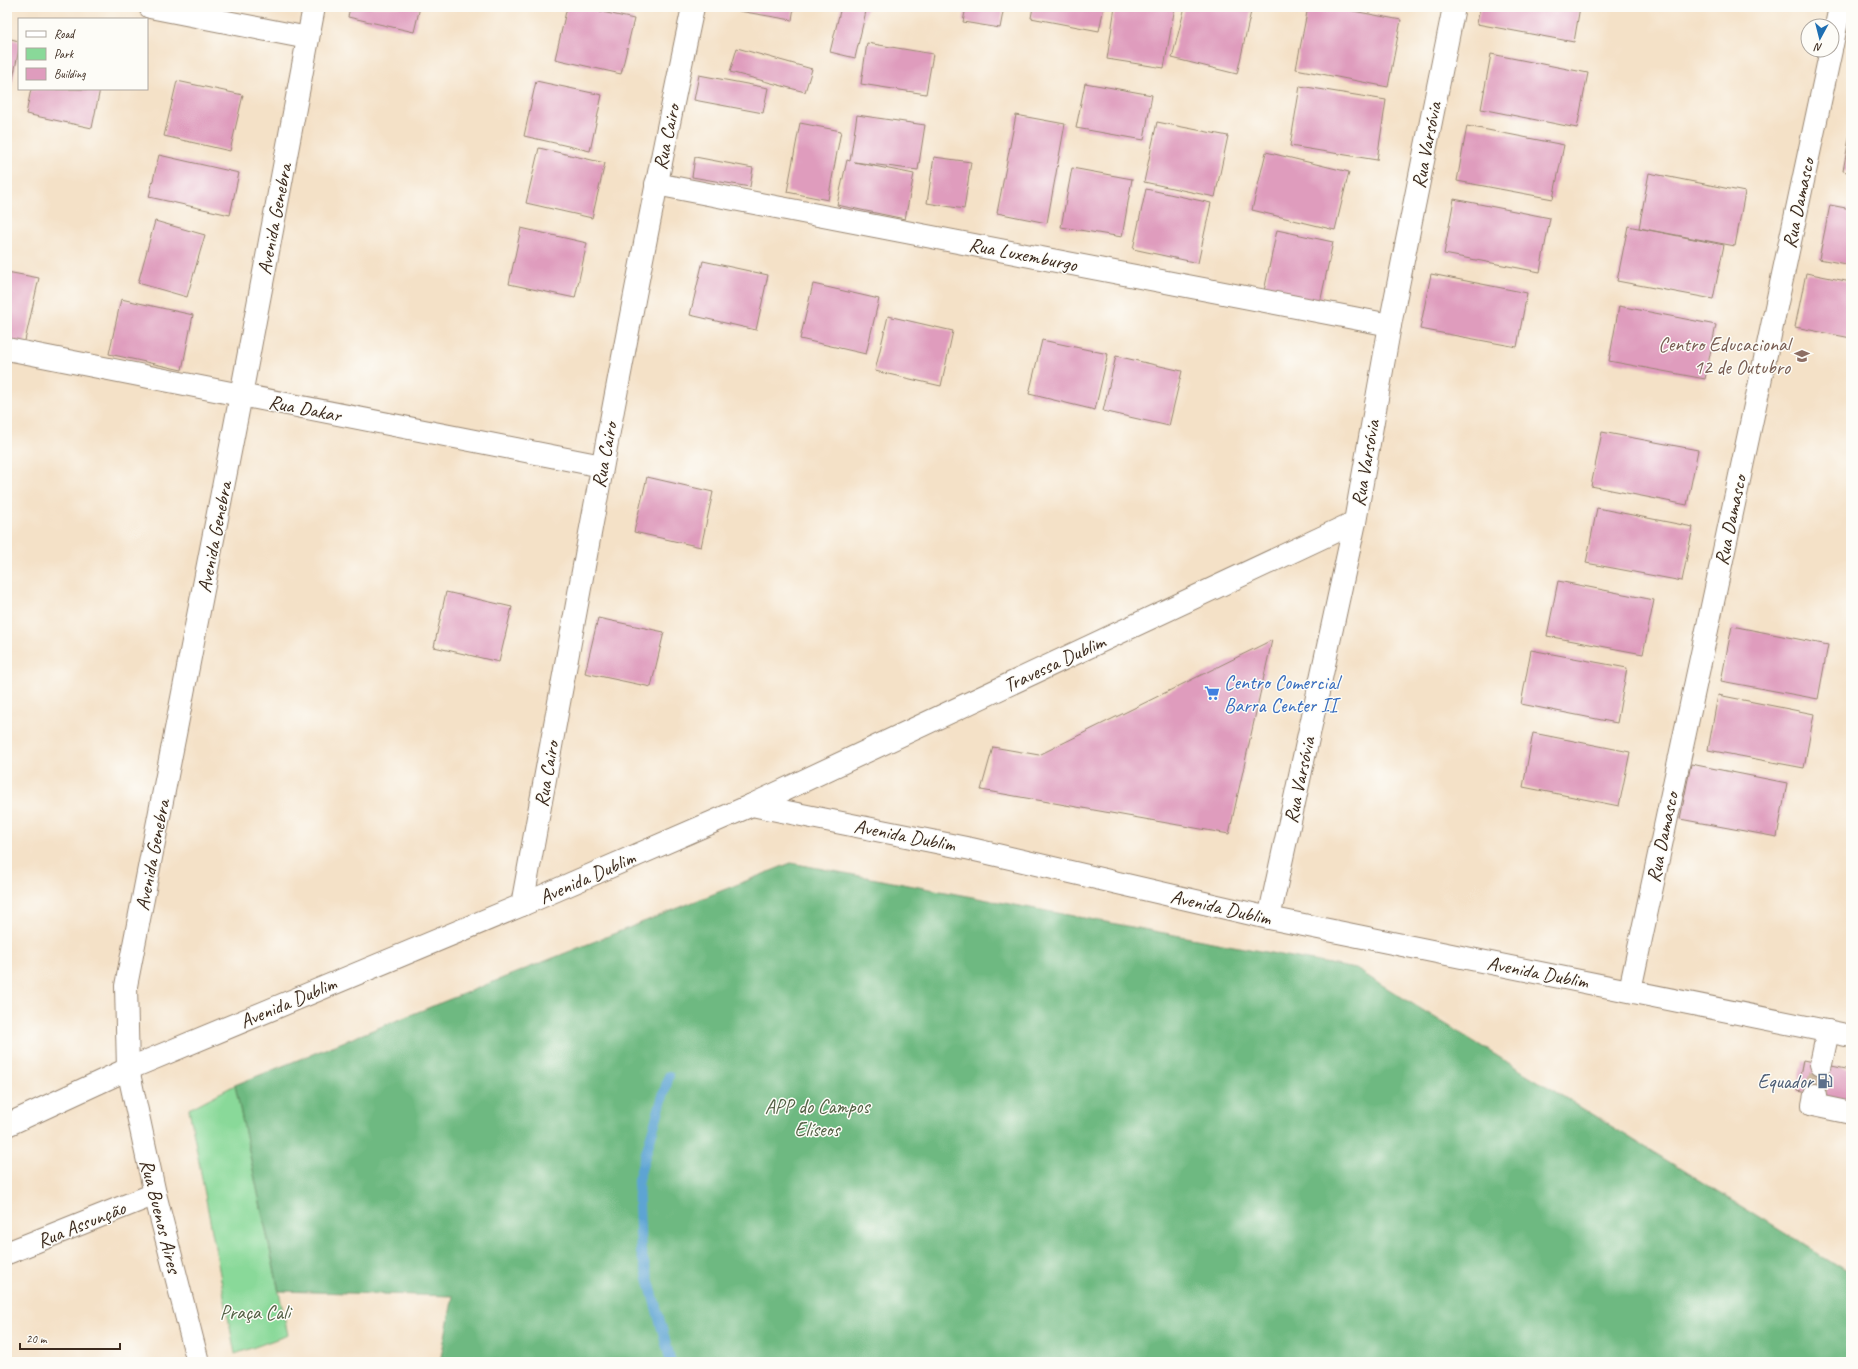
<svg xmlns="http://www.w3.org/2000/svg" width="1858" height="1369" viewBox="0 0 1858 1369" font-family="Caveat,sans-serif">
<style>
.green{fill:#89d999;stroke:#62825c}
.forest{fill:#6eb981;stroke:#547250}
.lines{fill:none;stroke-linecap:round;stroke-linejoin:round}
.stream{stroke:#5da4d3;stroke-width:10}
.building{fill:#df9cbd}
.minor-tunnel{stroke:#cfbca5;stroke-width:22;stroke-dasharray:22 11;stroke-linecap:butt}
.minor-casing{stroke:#988672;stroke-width:24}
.minor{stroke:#fff;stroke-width:22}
.labels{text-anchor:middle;stroke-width:3;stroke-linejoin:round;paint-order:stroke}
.street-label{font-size:20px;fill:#3b2a1e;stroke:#fdfcf7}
.education-label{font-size:20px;fill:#785e54;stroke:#fdfcf7;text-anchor:end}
.shop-label{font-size:20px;fill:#366cbe;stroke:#fdfcf7;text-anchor:start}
.service-label{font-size:20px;fill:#4e5e75;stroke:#fdfcf7;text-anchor:end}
.park-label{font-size:20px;fill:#525f43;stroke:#fdfcf7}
</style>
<rect width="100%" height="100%" fill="#fdfcf7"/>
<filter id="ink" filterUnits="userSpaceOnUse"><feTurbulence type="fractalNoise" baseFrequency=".025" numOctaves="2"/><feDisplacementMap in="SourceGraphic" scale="8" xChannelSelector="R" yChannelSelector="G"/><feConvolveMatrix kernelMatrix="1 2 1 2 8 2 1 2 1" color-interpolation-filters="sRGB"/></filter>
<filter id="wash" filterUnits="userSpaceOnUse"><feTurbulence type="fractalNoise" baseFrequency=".012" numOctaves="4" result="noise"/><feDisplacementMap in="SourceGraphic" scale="16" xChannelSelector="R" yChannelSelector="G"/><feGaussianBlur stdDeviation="0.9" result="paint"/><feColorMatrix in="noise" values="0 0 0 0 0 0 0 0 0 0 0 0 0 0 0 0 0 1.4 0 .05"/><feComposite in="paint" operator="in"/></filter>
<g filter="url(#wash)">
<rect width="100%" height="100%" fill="#f4e1c7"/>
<polygon class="green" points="235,1085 288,1335 235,1354 189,1109"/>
<polygon class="forest" points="791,863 1356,969 1851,1274 1851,1362 440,1362 453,1296 279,1291 235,1085"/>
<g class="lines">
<polyline class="stream" points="669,1076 638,1180 641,1252 671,1362"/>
</g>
<g id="blocks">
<g class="building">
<polygon points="350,7 420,7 414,32 348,17"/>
<polygon points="567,7 580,7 634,19 621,74 555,59"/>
<polygon points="740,7 794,7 792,20 739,11"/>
<polygon points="841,7 867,7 855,58 830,52"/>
<polygon points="966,7 1004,7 1000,28 963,22"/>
<polygon points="1033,7 1104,7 1099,31 1031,18"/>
<polygon points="1115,7 1175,7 1164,68 1107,59"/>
<polygon points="1185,7 1252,7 1237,74 1172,58"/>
<polygon points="1308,7 1332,7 1401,20 1388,87 1296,69"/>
<polygon points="1480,7 1580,7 1574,42 1477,24"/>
<polygon points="7,38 19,41 19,49 8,104"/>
<polygon points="867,43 933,54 926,94 861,84"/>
<polygon points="737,48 812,69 805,92 730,72"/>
<polygon points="1491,54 1588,73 1577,128 1481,109"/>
<polygon points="699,75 768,88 763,113 694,100"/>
<polygon points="177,81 243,95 230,151 164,136"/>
<polygon points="536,81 602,95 590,151 524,136"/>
<polygon points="1085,83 1152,95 1144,140 1076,128"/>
<polygon points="1300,86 1386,100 1377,160 1290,146"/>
<polygon points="31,89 100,89 92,128 26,114"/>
<polygon points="857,115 925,125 918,170 854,162 914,174 905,219 837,205 847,160 850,161"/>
<polygon points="1016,115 1065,124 1047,223 997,213"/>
<polygon points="1157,122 1228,136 1215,197 1144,182"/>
<polygon points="800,123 841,131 828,200 787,192"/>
<polygon points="1467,126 1564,145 1553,199 1457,181"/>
<polygon points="1850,133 1851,133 1851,173 1843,171"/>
<polygon points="539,148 605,163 592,218 526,203"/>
<polygon points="1266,152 1349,172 1335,230 1252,210"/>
<polygon points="159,155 239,173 230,215 149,197"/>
<polygon points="695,157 753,168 750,187 692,177"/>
<polygon points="934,157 971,162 964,209 927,203"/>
<polygon points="1072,168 1132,179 1122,237 1061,227"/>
<polygon points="1649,173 1745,192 1735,246 1639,228"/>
<polygon points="1146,189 1211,203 1198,263 1133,249"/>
<polygon points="1454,199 1550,218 1540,272 1444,254"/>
<polygon points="1830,205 1851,209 1851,265 1819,259"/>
<polygon points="155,221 205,235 187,297 138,283"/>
<polygon points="1628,226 1724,245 1713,299 1617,281"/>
<polygon points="521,228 587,243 575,298 509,284"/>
<polygon points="1277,230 1333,242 1319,308 1263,296"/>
<polygon points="703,261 768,275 756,330 690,315"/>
<polygon points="7,272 39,278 24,345 7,341"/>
<polygon points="1806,273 1851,282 1851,338 1795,327"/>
<polygon points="1431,274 1527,293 1517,347 1420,329"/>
<polygon points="813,284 879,299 866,354 800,339"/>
<polygon points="121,299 193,315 182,370 109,354"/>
<polygon points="1619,306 1716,325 1705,379 1609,361"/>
<polygon points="888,316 953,331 941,386 875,371"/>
<polygon points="1042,340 1108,354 1095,410 1029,394"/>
<polygon points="1116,356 1182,371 1169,426 1103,411"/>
<polygon points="1602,432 1698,450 1687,505 1591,486"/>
<polygon points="647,477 713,492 701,547 634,532"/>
<polygon points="1597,508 1693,527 1682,581 1586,563"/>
<polygon points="1558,581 1654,600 1643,654 1547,636"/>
<polygon points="446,592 512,607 499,662 434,647"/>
<polygon points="598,618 664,632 651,687 585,673"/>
<polygon points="1732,626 1828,645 1818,699 1721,681"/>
<polygon points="1272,640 1229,834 981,790 993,747 1039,755"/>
<polygon points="1531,650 1627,668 1617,723 1521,704"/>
<polygon points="1718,695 1814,714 1804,768 1708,750"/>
<polygon points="1533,733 1630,752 1619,806 1523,787"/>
<polygon points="1691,764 1787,783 1777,837 1680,819"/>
<polygon points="1803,1060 1851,1070 1851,1102 1797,1091"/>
</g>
</g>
</g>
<g filter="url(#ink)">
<use href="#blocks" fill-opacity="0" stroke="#988672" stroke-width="1"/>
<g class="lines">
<polyline class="minor-tunnel" points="1815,1095 1821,1064"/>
<g class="minor-casing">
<g id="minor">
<polyline points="150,7 308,38"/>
<polyline points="1832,45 1840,7"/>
<polyline points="656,184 1390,325"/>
<polyline points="7,349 602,466"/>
<polyline points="752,805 1355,522"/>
<path d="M522 905C577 605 630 305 693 7"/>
<polyline points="1269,918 1355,522 1390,325 1454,7"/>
<polyline points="1630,990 1831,50"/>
<polyline points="1821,1064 1828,1031"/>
<polyline points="1815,1095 1813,1105 1851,1113"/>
<polyline points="7,1125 128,1069 522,905 752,805 971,849 1269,918 1851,1036"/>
<polyline points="7,1253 155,1194"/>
<polyline points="198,1362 155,1194 128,1069 126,986 241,395 314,7"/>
</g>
</g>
<use href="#minor" class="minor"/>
</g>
</g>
<defs>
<g id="school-bare" transform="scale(1.2)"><path d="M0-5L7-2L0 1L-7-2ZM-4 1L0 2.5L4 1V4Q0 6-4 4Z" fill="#8d6e63" stroke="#fdfcf7" stroke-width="2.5" paint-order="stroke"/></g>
<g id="supermarket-bare" transform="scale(1.2)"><path d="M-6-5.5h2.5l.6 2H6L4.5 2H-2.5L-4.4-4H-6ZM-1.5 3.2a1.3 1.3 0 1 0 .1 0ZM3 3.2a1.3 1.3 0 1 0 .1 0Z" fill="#3f7fe0" stroke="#fdfcf7" stroke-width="2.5" paint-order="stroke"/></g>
<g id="fuel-bare" transform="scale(1.2)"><path d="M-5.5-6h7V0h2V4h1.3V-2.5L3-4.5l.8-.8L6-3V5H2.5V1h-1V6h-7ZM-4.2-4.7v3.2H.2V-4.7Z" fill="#5c6f8a" stroke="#fdfcf7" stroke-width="2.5" paint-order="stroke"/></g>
</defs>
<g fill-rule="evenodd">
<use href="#school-bare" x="1802" y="356"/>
<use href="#supermarket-bare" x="1212" y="693"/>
<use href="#fuel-bare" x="1825" y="1081"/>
</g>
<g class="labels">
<g class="street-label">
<text transform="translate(666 137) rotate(-78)" y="7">Rua Cairo</text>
<text transform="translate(1426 145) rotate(-79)" y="7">Rua Varsóvia</text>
<text transform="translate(1798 203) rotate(-78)" y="7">Rua Damasco</text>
<text transform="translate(274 219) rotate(-79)" y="7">Avenida Genebra</text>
<text transform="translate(1023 254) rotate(11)" y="7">Rua Luxemburgo</text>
<text transform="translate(305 408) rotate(11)" y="7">Rua Dakar</text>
<text transform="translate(604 455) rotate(-79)" y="7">Rua Cairo</text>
<text transform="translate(1365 463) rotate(-80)" y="7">Rua Varsóvia</text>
<text transform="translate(1730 520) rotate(-78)" y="7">Rua Damasco</text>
<text transform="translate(214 537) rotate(-79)" y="7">Avenida Genebra</text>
<text transform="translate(1054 663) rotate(-25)" y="7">Travessa Dublim</text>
<text transform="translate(546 774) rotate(-80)" y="7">Rua Cairo</text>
<text transform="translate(1299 780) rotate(-78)" y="7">Rua Varsóvia</text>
<text transform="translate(905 835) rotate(11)" y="7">Avenida Dublim</text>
<text transform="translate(1662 837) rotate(-78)" y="7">Rua Damasco</text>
<text transform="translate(152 855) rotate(-79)" y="7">Avenida Genebra</text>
<text transform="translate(587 877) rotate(-24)" y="7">Avenida Dublim</text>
<text transform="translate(1221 907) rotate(13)" y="7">Avenida Dublim</text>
<text transform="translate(1538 972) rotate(11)" y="7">Avenida Dublim</text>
<text transform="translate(288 1002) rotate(-23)" y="7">Avenida Dublim</text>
<text transform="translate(161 1216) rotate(76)" y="7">Rua Buenos Aires</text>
<text transform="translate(81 1224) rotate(-22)" y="7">Rua Assunção</text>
</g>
<g class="education-label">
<text x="1790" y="351">Centro Educacional<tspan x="1790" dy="23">12 de Outubro</tspan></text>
</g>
<g class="shop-label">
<text x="1224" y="689">Centro Comercial<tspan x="1224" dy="23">Barra Center II</tspan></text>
</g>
<g class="service-label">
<text x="1813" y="1088">Equador</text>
</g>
<g class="park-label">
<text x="817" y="1113">APP do Campos<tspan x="817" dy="23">Elíseos</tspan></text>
<text x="255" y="1319">Praça Cali</text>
</g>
</g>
<rect width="1858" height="1369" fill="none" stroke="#fdfcf7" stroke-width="24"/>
<rect x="18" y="18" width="130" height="72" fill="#fdfcf7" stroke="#afa8a0"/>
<rect x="26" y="31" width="20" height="6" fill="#ffffff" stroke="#afa8a0"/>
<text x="54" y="38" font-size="12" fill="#3b2a1e">Road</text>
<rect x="26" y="48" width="20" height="12" fill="#89d999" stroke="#afa8a0"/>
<text x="54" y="58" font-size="12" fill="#3b2a1e">Park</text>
<rect x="26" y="68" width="20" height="12" fill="#df9cbd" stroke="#afa8a0"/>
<text x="54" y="78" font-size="12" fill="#3b2a1e">Building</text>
<g transform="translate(1820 38) rotate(187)"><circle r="19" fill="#fdfcf7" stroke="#afa8a0"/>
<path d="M0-3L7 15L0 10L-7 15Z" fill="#1f6fb2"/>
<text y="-6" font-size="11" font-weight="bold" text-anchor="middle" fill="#3b2a1e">N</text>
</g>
<path d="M20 1343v6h100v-6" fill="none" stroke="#3b2a1e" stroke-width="2"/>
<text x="26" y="1343" font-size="12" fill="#3b2a1e" stroke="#fdfcf7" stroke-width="3" paint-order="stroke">20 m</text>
</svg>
